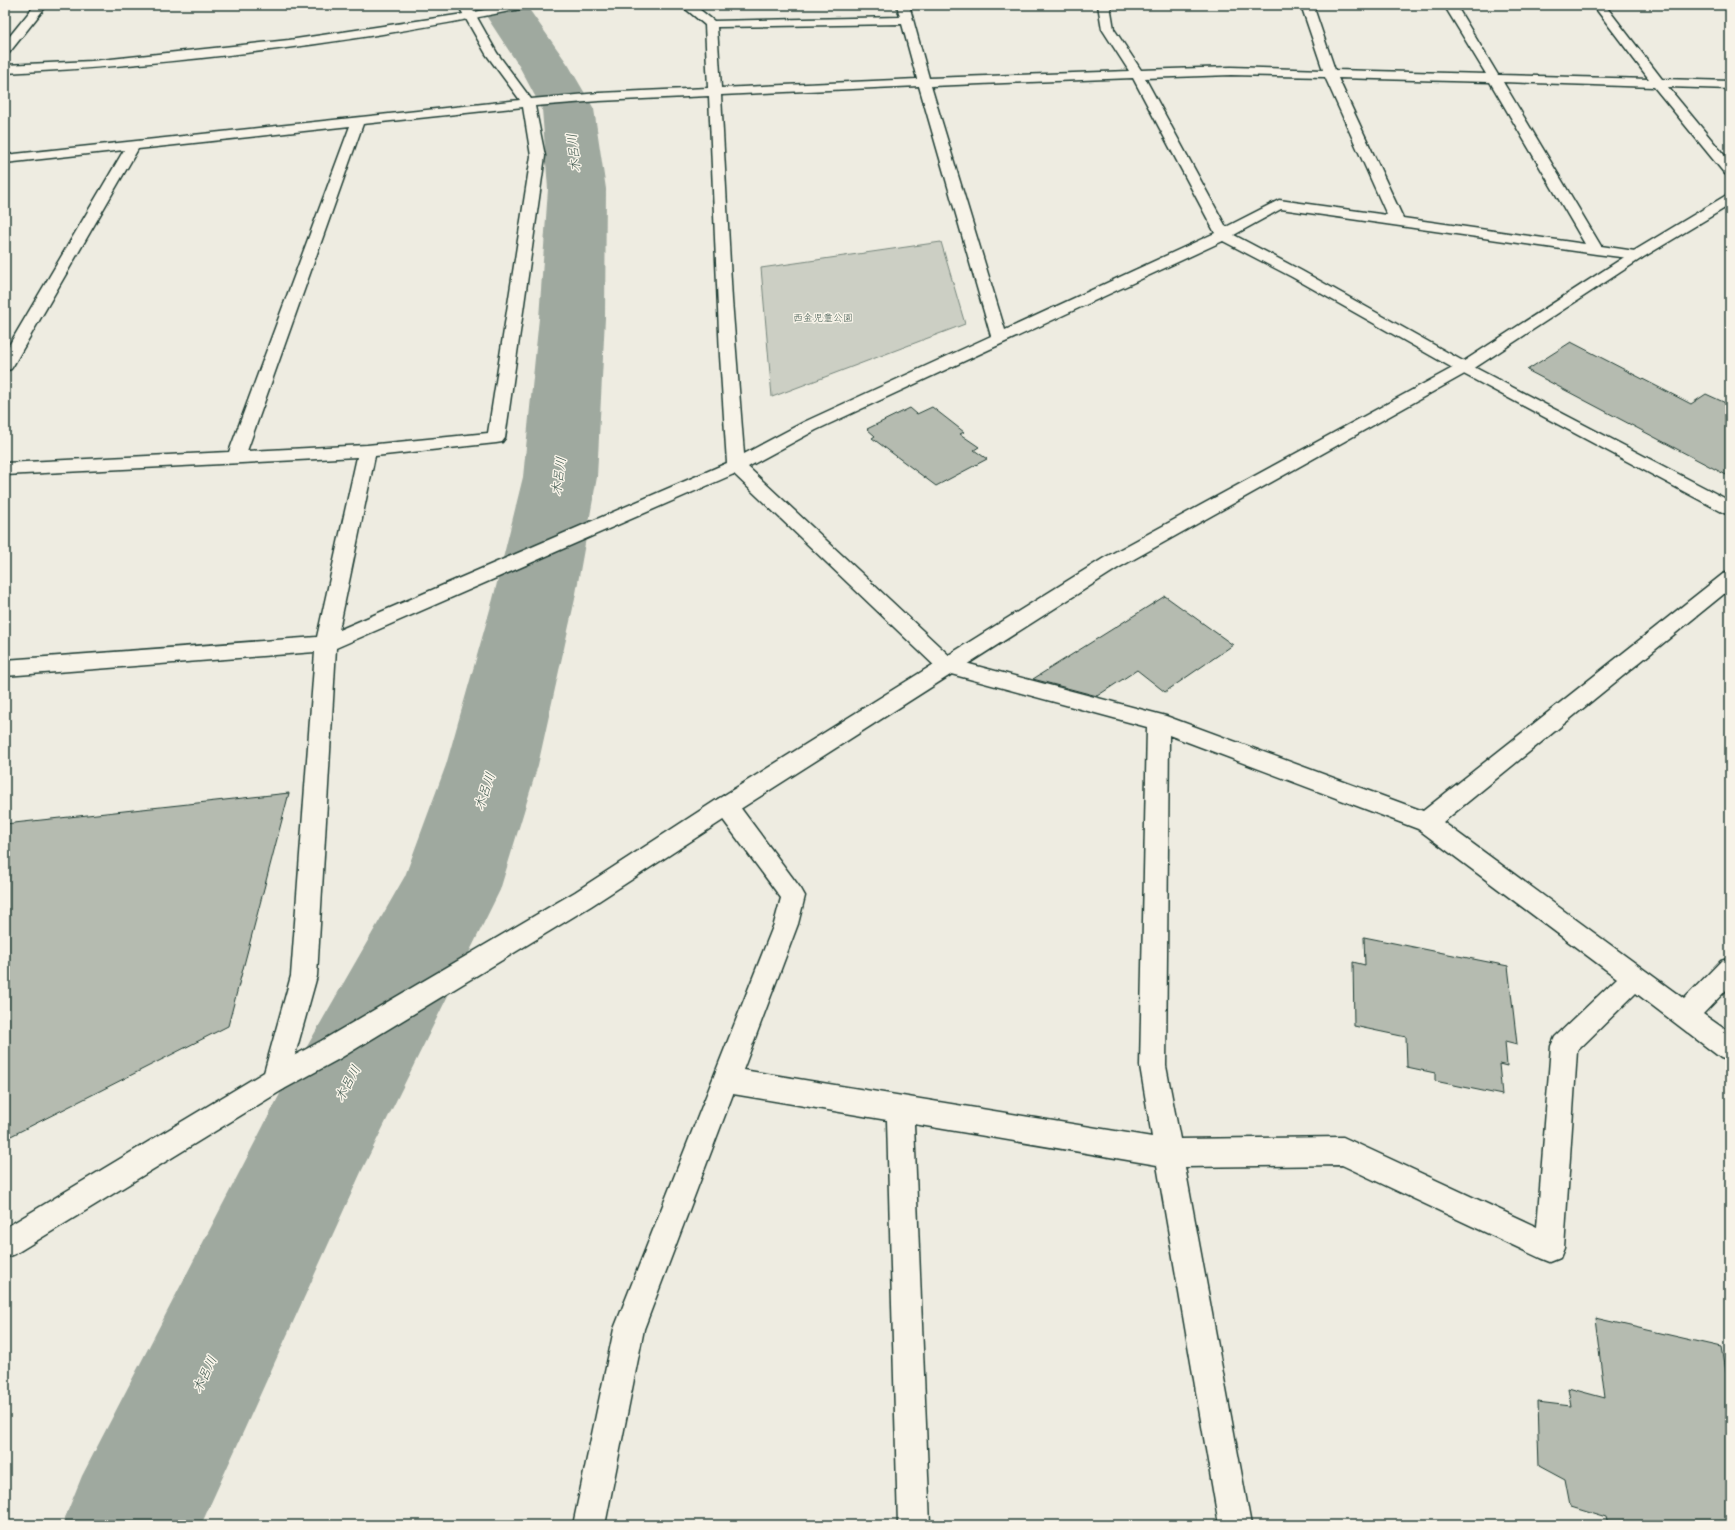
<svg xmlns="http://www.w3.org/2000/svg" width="1735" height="1530" viewBox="0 0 1735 1530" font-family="Itim,'Klee One',sans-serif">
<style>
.green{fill:#cccfc4;stroke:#76867c}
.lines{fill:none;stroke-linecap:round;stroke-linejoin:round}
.river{fill:#9fa99f;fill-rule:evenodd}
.building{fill:#b5bbb0;stroke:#1f3d34}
.minor-casing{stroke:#1f3d34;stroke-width:3}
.tertiary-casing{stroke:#1f3d34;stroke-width:3}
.minor{fill:#f7f3e8;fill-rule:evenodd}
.tertiary{fill:#f7f3e8;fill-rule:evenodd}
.labels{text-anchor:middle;stroke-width:3;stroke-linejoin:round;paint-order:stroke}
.far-park-label{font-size:10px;fill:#425a51;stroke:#f7f3e8}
.water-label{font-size:13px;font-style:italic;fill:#3f584f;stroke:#f7f3e8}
</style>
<rect width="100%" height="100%" fill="#eeece1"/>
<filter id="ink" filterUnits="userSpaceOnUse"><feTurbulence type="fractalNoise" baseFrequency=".025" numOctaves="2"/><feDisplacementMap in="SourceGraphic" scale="8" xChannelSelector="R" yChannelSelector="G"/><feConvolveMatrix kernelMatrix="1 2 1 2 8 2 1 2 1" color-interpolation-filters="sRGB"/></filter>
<g filter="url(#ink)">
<polygon class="green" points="941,242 965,324 772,397 761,268"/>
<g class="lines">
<polygon class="river" points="479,5 526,5 569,66 594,109 606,189 605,318 597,477 575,599 538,765 500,890 362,1170 201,1525 62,1525 82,1476 282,1090 405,876 446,765 493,599 523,477 539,318 548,189 542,109 519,66"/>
</g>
<g class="building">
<polygon points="1571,342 1691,404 1706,394 1730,405 1730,477 1527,370"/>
<polygon points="932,407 964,432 960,434 979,447 974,450 987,459 936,486 872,438 875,436 867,429 910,408 917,414"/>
<polygon points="1165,596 1233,645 1165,692 1137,670 1097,696 1033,679"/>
<polygon points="289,793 228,1026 5,1139 5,824"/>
<polygon points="1364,937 1508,966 1517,1044 1505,1041 1507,1066 1499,1064 1502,1095 1435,1081 1435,1073 1407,1067 1406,1037 1354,1026 1353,962 1365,965"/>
<polygon points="1595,1318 1722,1347 1730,1393 1730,1525 1608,1525 1606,1517 1570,1506 1565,1480 1539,1466 1537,1402 1571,1406 1568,1388 1605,1398"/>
</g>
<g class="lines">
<g class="minor-casing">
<g id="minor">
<polygon points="35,5 47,5 9,53 5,54 5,42"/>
<path d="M458 5H470L497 53 531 99 599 93 708 88 705 25 681 5H694L714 21 900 17 897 5H909L929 78 1129 71 1102 29 1098 5H1110L1114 29 1141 70 1231 67 1323 70 1301 5H1313L1335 70 1486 74 1444 5H1456L1498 75 1649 79 1593 5H1605L1662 79 1730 81V89L1668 87 1730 162V175L1725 174 1654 87 1503 82 1601 246 1642 252 1644 255 1642 258 1637 259 1596 254 1281 209 1234 235 1302 271 1470 365 1730 501V515L1724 513 1458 371 1292 277 1223 241 816 430 748 467 954 660 1166 716 1423 811 1723 574 1730 572V589L1443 822 1684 999 1721 961 1730 958V986L1703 1014 1730 1033V1061L1721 1058 1636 993 1577 1051 1564 1248 1560 1258 1550 1262 1540 1258 1342 1165 1185 1167 1251 1525H1219L1157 1165 914 1124 930 1525H898L887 1120 733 1094 644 1329 605 1525H573L614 1329 774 924 781 898 718 813 715 806 718 799 726 797 734 799 801 889 805 896 798 924 743 1070 1152 1137 1140 1066 1147 727 940 671 734 474 336 648 317 976 288 1080 284 1089 275 1093 266 1089 262 1080 291 976 315 652 5 676V660L317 637 357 457 5 475V463L229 452 350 126 138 149 13 366 11 369 5 371V352L124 150 5 163V155L520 100 486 54ZM902 24 917 79 721 88 717 27ZM1231 75 1325 77 1387 215 1279 200 1226 227 1145 78ZM1133 78 1215 233 1005 330 931 86ZM1338 78 1490 82 1585 244 1403 218ZM919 86 991 336 804 422 744 454 732 300 721 95ZM709 96 720 356 727 463 339 630 375 456 496 443 502 442 505 438 545 156 535 106 599 101ZM523 107 531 156 488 433 367 445 247 451 363 124ZM1169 735 1418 829 1617 978 1555 1037 1551 1046 1537 1227 1343 1137 1180 1139 1166 1066Z"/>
</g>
</g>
<g class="tertiary-casing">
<g id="tertiary">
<path d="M508 5H531L525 8C354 43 179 65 5 73V65L92 61 289 40 470 13Z"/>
<polygon points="1730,195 1730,205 1642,258 1470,371 1118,568 734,813 591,906 339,1059 284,1089 15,1254 5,1258 5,1228 266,1071 321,1041 575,892 718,799 1104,558 1458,365 1632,252 1725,196"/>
</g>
</g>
<use href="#minor" class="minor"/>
<use href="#tertiary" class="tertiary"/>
</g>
</g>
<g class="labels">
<g class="far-park-label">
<text x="823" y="321">西金児童公園</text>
</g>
<g class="water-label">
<text transform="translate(573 153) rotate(-96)" y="5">木呂川</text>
<text transform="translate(558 476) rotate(-82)" y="5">木呂川</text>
<text transform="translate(484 791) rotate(-71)" y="5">木呂川</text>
<text transform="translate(347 1083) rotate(-62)" y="5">木呂川</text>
<text transform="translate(204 1374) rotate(-64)" y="5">木呂川</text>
</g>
</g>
<rect width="1735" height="1530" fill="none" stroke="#f7f3e8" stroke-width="20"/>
<rect x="10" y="10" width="1715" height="1510" fill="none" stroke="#1f3d34" stroke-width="1.5" filter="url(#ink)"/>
</svg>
